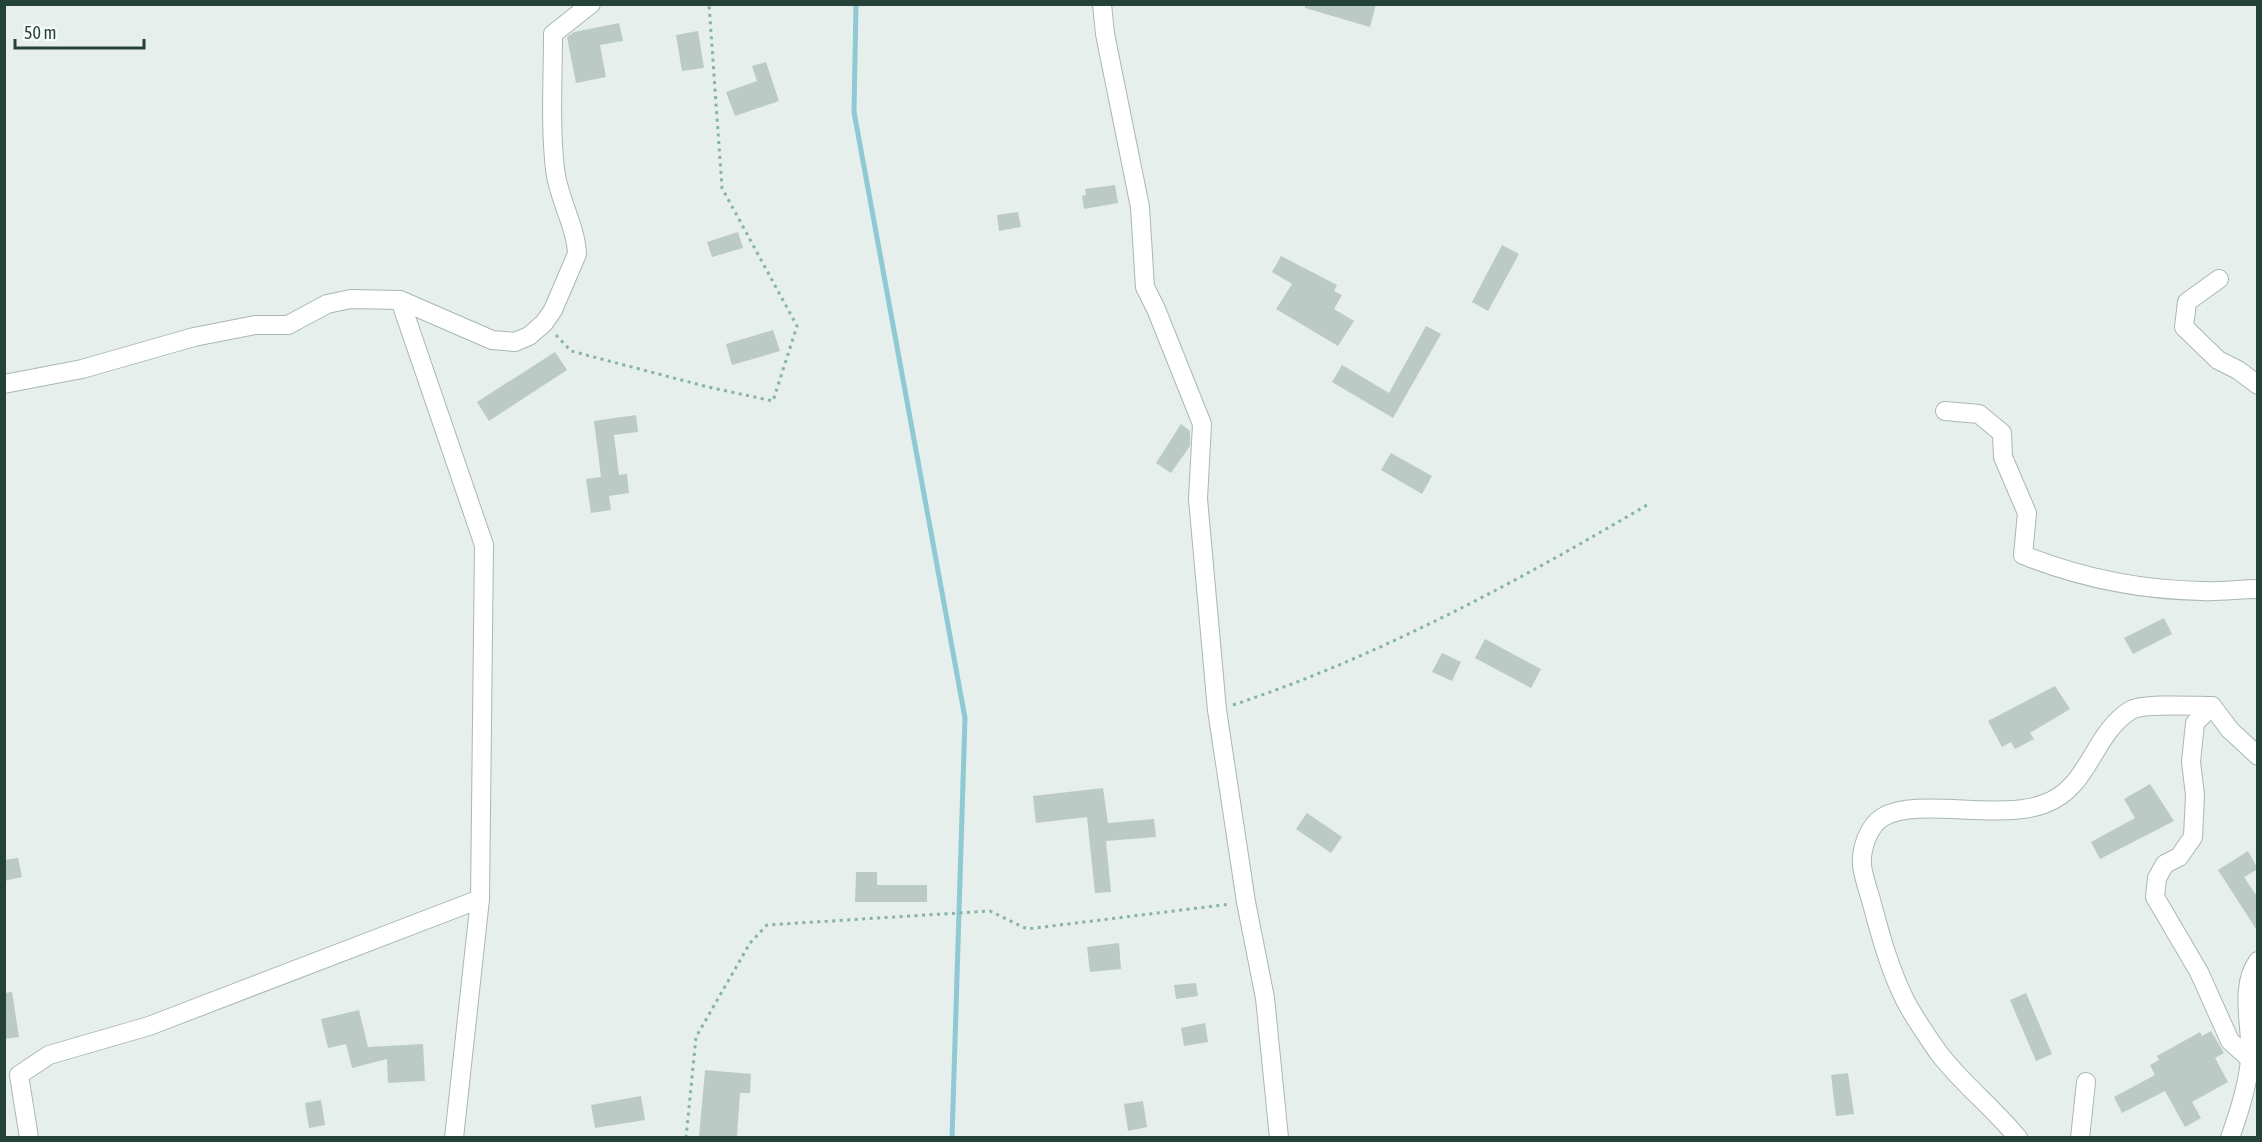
<svg xmlns="http://www.w3.org/2000/svg" width="2262" height="1142" viewBox="0 0 2262 1142" font-family="'Asap Condensed',sans-serif">
<style>
.lines{fill:none;stroke-linecap:round;stroke-linejoin:round}
.stream{stroke:#8ec9d4;stroke-width:5}
.building{fill:#bbcac4}
.minor-casing{stroke:#a8b8b2;stroke-width:20}
.path{stroke:#86b3a5;stroke-width:3;stroke-dasharray:3 4.5;stroke-linecap:butt}
.minor{stroke:#fff;stroke-width:18}
</style>
<rect width="100%" height="100%" fill="#e6efeb"/>
<g class="lines">
<polyline class="stream" points="856,4 854,112 965,718 952,1138"/>
</g>
<g class="building">
<polygon points="1305,4 1376,4 1370,27 1305,8"/>
<polygon points="619,23 623,41 600,45 606,77 576,83 567,37 574,32"/>
<polygon points="698,31 704,68 682,71 676,35"/>
<polygon points="766,62 779,101 735,116 726,92 757,81 752,66"/>
<polygon points="1115,185 1118,203 1084,209 1082,196 1086,195 1085,189"/>
<polygon points="1018,212 1021,227 999,231 997,215"/>
<polygon points="738,232 743,248 712,257 707,242"/>
<polygon points="1502,245 1519,254 1488,311 1472,302"/>
<polygon points="1281,256 1337,285 1334,291 1342,295 1334,309 1354,321 1338,346 1276,309 1292,284 1272,272"/>
<polygon points="1426,326 1441,334 1393,418 1332,382 1342,365 1389,393"/>
<polygon points="773,330 780,351 732,365 726,344"/>
<polygon points="555,352 567,370 489,421 477,402"/>
<polygon points="636,415 638,432 614,435 619,475 627,474 629,493 609,496 611,510 591,513 586,479 601,477 594,421"/>
<polygon points="1181,424 1190,431 1190,446 1171,473 1156,463"/>
<polygon points="1391,453 1432,476 1422,494 1381,470"/>
<polygon points="2164,618 2172,634 2133,654 2124,638"/>
<polygon points="1485,639 1541,669 1531,688 1475,658"/>
<polygon points="1442,653 1461,662 1452,681 1432,672"/>
<polygon points="2055,686 2070,709 2030,733 2034,739 2015,749 2011,742 2002,747 1988,721"/>
<polygon points="2150,784 2174,821 2100,859 2091,842 2135,818 2124,799"/>
<polygon points="1103,788 1108,823 1154,819 1156,837 1106,841 1111,892 1095,893 1087,817 1036,823 1033,796"/>
<polygon points="1307,813 1342,837 1331,853 1296,829"/>
<polygon points="2248,851 2258,869 2244,877 2258,898 2258,932 2218,870"/>
<polygon points="18,858 22,877 4,881 4,860"/>
<polygon points="856,872 877,872 877,885 927,885 927,902 855,902"/>
<polygon points="1119,943 1121,969 1090,972 1087,947"/>
<polygon points="1196,983 1198,996 1176,999 1174,985"/>
<polygon points="12,992 19,1037 4,1039 4,993"/>
<polygon points="2026,993 2052,1054 2036,1061 2010,1000"/>
<polygon points="359,1010 368,1047 423,1044 425,1081 388,1083 387,1059 352,1068 346,1044 328,1048 321,1019"/>
<polygon points="1205,1023 1208,1042 1184,1046 1181,1028"/>
<polygon points="2211,1031 2224,1053 2215,1058 2228,1082 2192,1102 2201,1118 2185,1127 2165,1091 2122,1113 2114,1097 2155,1075 2150,1065 2159,1060 2157,1056 2200,1032 2202,1036"/>
<polygon points="705,1070 751,1074 750,1093 740,1093 737,1137 699,1137"/>
<polygon points="1848,1073 1854,1114 1836,1116 1831,1075"/>
<polygon points="641,1096 645,1120 595,1128 591,1105"/>
<polygon points="321,1100 325,1125 309,1128 305,1103"/>
<polygon points="1143,1101 1147,1127 1128,1131 1124,1104"/>
</g>
<g class="lines">
<g class="minor-casing">
<g id="minor">
<polyline points="1102,4 1105,34 1140,207 1145,287 1156,309 1202,424 1198,499 1217,710 1246,902 1265,998 1279,1138"/>
<polyline points="2219,279 2187,302 2184,327 2218,360 2238,370 2258,385"/>
<polyline points="400,300 484,545 480,899 454,1138"/>
<path d="M4 384 82 369 194 337 255 325H288L327 304 351 299 400 300 492 340 515 342 529 336 544 323 553 310 577 254C576 226 558 198 555 169 550 125 553 79 553 34L591 4"/>
<path d="M1945 411 1979 414 2002 433 2003 457 2027 513 2023 555C2081 578 2140 590 2202 591 2221 592 2239 589 2258 589"/>
<polyline points="2212,706 2195,723 2191,762 2195,795 2193,837 2179,857 2165,864 2157,878 2155,897 2199,972 2230,1041 2250,1059"/>
<polyline points="29,1138 19,1075 49,1055 149,1026 480,899"/>
<path d="M2018 1138C1993 1107 1962 1084 1938 1052 1927 1036 1915 1019 1906 1002 1890 971 1880 934 1871 900 1868 889 1863 876 1862 865 1861 849 1868 826 1883 817 1918 797 1998 821 2044 804 2090 788 2092 734 2131 710 2144 703 2196 706 2212 706L2230 730 2258 756"/>
<polyline points="2080,1138 2086,1082"/>
<path d="M2230 1138C2239 1112 2247 1088 2250 1061 2253 1029 2238 988 2258 961"/>
</g>
</g>
<g class="path">
<polyline points="556,335 571,351 708,387 773,401 797,326 722,188 709,4"/>
<path d="M1233 705C1380 656 1515 583 1647 505"/>
<polyline points="686,1138 696,1037 750,943 767,925 990,911 1027,929 1231,904"/>
</g>
<use href="#minor" class="minor"/>
</g>
<rect width="2262" height="1142" fill="none" stroke="#24423a" stroke-width="12"/>
<path d="M15 39v9h129v-9" fill="none" stroke="#24423a" stroke-width="3"/>
<text x="24" y="39" font-size="18" fill="#24423a" stroke="#f7fbf9" stroke-width="4.5" paint-order="stroke">50 m</text>
</svg>
